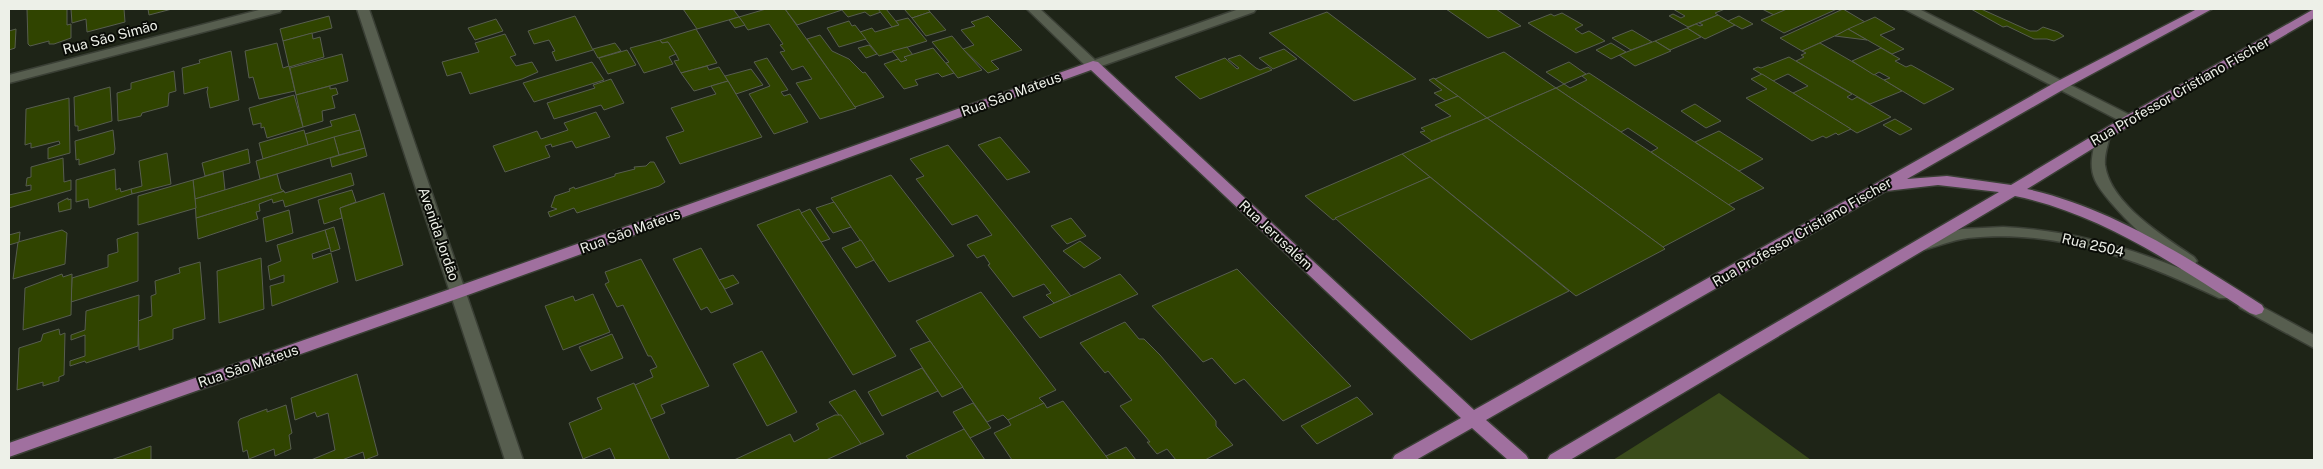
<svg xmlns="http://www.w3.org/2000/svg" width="2323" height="469" viewBox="0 0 2323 469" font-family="'Public Sans',sans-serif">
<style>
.green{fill:#3a4b1b}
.building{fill:#304400;stroke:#575d4f}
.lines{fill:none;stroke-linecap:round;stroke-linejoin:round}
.minor-casing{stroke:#3a3f35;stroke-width:3}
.major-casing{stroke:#3a3f35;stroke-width:3}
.minor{fill:#575e4f;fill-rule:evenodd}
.major{fill:#a0709f;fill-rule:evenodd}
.labels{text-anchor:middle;stroke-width:4;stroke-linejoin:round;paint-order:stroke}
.street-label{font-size:14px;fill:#edf0e8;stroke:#0a0c07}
</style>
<rect width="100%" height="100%" fill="#1e2417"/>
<polygon class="green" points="1719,393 1811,460 1613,460"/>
<g class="building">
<polygon points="27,9 67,9 67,25 71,24 71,38 54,44 49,44 49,41 30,46 28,44"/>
<polygon points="71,9 124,9 125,22 87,32 86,19 72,23"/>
<polygon points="148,9 172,9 149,15"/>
<polygon points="683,9 733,9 739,17 697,29"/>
<polygon points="766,9 785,9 856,108 820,119 796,83 812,79 803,66 792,70 780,52 785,51 780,45 783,44 769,24 748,30 739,17"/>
<polygon points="785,9 841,9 842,10 797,25"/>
<polygon points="841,9 878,9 881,12 870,16 865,12 848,17"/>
<polygon points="878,9 886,9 899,25 892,27"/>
<polygon points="904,9 928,9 930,12 912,18"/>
<polygon points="1446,9 1496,9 1521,26 1488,38"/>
<polygon points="1673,9 1725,9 1715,13 1718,15 1688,27 1669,16 1673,14 1681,18 1685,16"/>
<polygon points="1762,9 1787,9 1774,15"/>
<polygon points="1787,9 1837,9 1784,33 1761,20"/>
<polygon points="1843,9 1865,22 1802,51 1780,38"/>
<polygon points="1971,9 1981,9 2030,31 2037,31 2043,27 2058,32 2064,36 2054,41 2047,39 2034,39 2007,26 2003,27"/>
<polygon points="930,12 946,30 926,36 912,18"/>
<polygon points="1327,12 1416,79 1354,101 1269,33"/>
<polygon points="1562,13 1583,25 1575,29 1582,34 1589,31 1605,41 1576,53 1528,23 1551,14 1554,16"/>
<polygon points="1718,15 1735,25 1705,39 1687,28 1696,24 1700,26 1703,25 1699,23"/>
<polygon points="329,16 332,28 283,41 280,29"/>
<polygon points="575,16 593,50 556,61 552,52 555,51 549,40 534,44 528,31"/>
<polygon points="988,16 1022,50 991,61 999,69 988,73 963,49 974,45 961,30 975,26 971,22"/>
<polygon points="1739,16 1753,24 1742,29 1728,21"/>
<polygon points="739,17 745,25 735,28 729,20"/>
<polygon points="1875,17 1895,29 1880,35 1904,49 1892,54 1848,29"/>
<polygon points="908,18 927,41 879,56 860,32 872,28 875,32 899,25 896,21"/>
<polygon points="496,19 503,31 475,40 468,28"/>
<polygon points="849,21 852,26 855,25 866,39 839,47 827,28"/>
<polygon points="1687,28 1701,37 1670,50 1655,41"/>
<polygon points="16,29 15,48 9,50 9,31"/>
<polygon points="696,29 717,63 681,73 674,61 679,60 676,54 668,42 662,43 660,40"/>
<polygon points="1848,29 1867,40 1835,36"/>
<polygon points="1632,30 1652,42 1631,50 1612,38"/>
<polygon points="312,33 313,39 320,37 324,57 289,67 283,41"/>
<polygon points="505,34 516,55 510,57 516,66 532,62 538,72 522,79 470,94 461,72 447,76 442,62 479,52 475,43"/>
<polygon points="820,35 832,51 849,59 863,73 865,72 884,97 855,107 807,39"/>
<polygon points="952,36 963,49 982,70 958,78 946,63 949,62 932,42"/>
<polygon points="660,40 662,43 668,42 676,54 669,57 673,64 644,73 630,48"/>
<polygon points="1655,41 1671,51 1635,66 1619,55"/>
<polygon points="277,43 283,68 289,66 295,91 259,99 253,77 249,78 245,51"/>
<polygon points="615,43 621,51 598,58 593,49"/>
<polygon points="1611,43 1626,52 1611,59 1596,50"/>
<polygon points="1820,43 1884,80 1902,91 1870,104 1796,61 1804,57 1801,55 1806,53 1802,51"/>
<polygon points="869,45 877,54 866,58 858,48"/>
<polygon points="907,47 913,55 904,57 907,60 901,62 892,51"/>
<polygon points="933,48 954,73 942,77 938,73 915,80 918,85 904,89 884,64 898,59 901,62 907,60 904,57"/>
<polygon points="1881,48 1900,59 1895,61 1906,67 1911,65 1954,89 1924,104 1884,80 1890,78 1879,72 1874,75 1852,61"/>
<polygon points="1284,49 1297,59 1273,69 1259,58"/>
<polygon points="627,50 636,65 608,74 599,58"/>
<polygon points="231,51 239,100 210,108 207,92 208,87 184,94 182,68 200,63 199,60"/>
<polygon points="1504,52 1556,88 1487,118 1435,79"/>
<polygon points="342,54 348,81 296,95 290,68"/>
<polygon points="1240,55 1256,68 1260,70 1268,67 1272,70 1200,99 1175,77 1225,58 1237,69 1239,68 1228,59"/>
<polygon points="1789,57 1852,94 1847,97 1852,100 1857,97 1891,117 1857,133 1793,93 1808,86 1788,74 1773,81 1753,69 1758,67 1761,68"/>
<polygon points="767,58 788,90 781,92 784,96 790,94 808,122 774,134 749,94 770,86 754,62"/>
<polygon points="592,62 604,80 534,102 523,83"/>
<polygon points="1569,62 1586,74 1564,84 1546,72"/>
<polygon points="707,66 709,70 719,67 728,81 694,91 681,73"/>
<polygon points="751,69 763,85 736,94 725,76"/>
<polygon points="174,71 176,91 169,93 168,106 142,113 141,116 118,121 117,93 131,89 131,83"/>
<polygon points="1589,73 1739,171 1764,188 1728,205 1651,152 1658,148 1628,128 1621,132 1556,88 1564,84 1570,88 1587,80 1582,76"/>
<polygon points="1762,74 1793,93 1851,129 1838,135 1836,133 1826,138 1823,136 1812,141 1746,98 1767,89 1751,79"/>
<polygon points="1434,78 1436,80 1458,96 1446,101 1434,93 1442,90 1429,80"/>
<polygon points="611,79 624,103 604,110 601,105 554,119 547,103 595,88 593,85"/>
<polygon points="728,81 762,137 680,164 666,137 684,131 671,108 716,94 711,86"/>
<polygon points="330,86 330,89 336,88 338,94 332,96 335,108 322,111 323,121 303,127 296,95"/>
<polygon points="110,87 112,121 78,131 78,126 75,126 74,97"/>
<polygon points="1556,88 1621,132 1735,209 1663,247 1487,118"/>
<polygon points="294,95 303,127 267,138 264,127 261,128 261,123 253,125 249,108"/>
<polygon points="1458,96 1487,118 1432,141 1420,132 1425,131 1421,128 1451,116 1435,105"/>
<polygon points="69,98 70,153 48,159 48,148 60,144 59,141 31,148 31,143 25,145 26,109"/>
<polygon points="1695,104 1721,121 1706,128 1681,111"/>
<polygon points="596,112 610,137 576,148 572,141 552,147 551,144 545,146 550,157 505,172 493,146 537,131 541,139 568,130 564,123"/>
<polygon points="355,114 360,130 308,145 305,134 332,126 330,121"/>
<polygon points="1487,118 1663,247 1665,249 1576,296 1402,154"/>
<polygon points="1895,119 1912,129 1900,135 1883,125"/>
<polygon points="113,130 115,149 114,154 79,165 79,159 76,160 75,141"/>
<polygon points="304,130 308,145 263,159 259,143"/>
<polygon points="360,130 365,148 339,155 334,137"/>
<polygon points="1719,131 1763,159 1739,171 1695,142"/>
<polygon points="334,137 339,155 260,179 256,161"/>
<polygon points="1000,137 1030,172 1007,180 978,145"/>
<polygon points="948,145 997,205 1071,296 1054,303 1046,295 1051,293 1044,284 1013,297 988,265 990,264 984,255 977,258 967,245 992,235 977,215 952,225 916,179 924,176 910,159"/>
<polygon points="365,148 367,156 332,167 330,158"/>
<polygon points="248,149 250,163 205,176 202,163"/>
<polygon points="167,153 171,184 132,194 131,189 142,186 139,161"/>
<polygon points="1402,154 1430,177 1333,220 1305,196"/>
<polygon points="63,158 64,182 71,180 71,190 9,208 9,195 31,190 31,185 26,186 27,178 31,177 31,167"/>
<polygon points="650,162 654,162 665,182 659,186 583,211 577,213 574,208 550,217 548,212 557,209 551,207 555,196 570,191 569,189 574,187 575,189 615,176 615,174 635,169 634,167 646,166"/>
<polygon points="115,169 116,190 120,188 121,192 131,189 132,194 89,208 88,199 76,202 76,180"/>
<polygon points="223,171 225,190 195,199 193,180"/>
<polygon points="351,173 354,185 285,207 283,200 273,203 272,199 259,204 260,211 256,212 258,219 198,239 196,218 284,191 285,193"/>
<polygon points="277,174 281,189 284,191 196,218 195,199"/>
<polygon points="891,175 954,256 889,282 831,198"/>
<polygon points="1430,177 1569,291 1471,340 1335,218"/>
<polygon points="193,180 196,208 138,225 138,196"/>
<polygon points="352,190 356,202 340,208 342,218 324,224 318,200"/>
<polygon points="384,193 403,265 356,281 340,208"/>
<polygon points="68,198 68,200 71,199 71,209 59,212 58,203"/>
<polygon points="834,202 851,227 833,233 816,208"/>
<polygon points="799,209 821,242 896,356 853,375 757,225"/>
<polygon points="810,209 830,239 821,242 801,213"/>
<polygon points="289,210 293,233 266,242 263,218"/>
<polygon points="1071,218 1086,236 1067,244 1051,226"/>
<polygon points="334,227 340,249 331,252 325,230"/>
<polygon points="62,230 67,233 65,264 13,279 18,242"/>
<polygon points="325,230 330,248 312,254 313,259 331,253 338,282 272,306 270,286 284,282 284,275 270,280 268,266 281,261 277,245"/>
<polygon points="20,232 19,242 9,245 9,235"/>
<polygon points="138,232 138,281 71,302 72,278 108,267 108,255 118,252 117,239"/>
<polygon points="861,240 874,260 856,268 842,248"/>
<polygon points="1080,241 1101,258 1084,268 1063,251"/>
<polygon points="701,248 733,304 711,313 707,307 701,310 673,259"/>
<polygon points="261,258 264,309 219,323 217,271"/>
<polygon points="641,259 709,386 661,405 665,413 651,419 635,385 653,377 650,370 657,367 651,356 648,356 623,305 617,307 605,284 609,282 605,272"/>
<polygon points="200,262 205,319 173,329 173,339 139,350 138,321 152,316 151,296 156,294 155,281 180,273 179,268"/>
<polygon points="1237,269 1351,386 1283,421 1244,379 1235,384 1212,358 1203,362 1152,306"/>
<polygon points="62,274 63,277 72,274 71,315 23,330 25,288"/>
<polygon points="1120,274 1138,294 1040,338 1023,317"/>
<polygon points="733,275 739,283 725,289 719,280"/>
<polygon points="981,292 1056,390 1039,398 1044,403 1008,420 1003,415 987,422 916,321"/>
<polygon points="593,294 610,332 563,350 545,306 573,296 575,301"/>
<polygon points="139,295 138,346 86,363 85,361 70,366 70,361 85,356 85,335 71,340 71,335 85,330 86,311"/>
<polygon points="1125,322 1139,339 1144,339 1160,355 1216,421 1216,426 1233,445 1205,460 1176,460 1167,449 1157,454 1147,442 1150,442 1120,406 1132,400 1108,371 1105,373 1080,343"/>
<polygon points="59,329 60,335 65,333 64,375 59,377 59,381 43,386 43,382 17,390 19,348 41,341 43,334"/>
<polygon points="612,334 623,358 591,371 579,347"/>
<polygon points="930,341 963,387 942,397 910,349"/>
<polygon points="762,351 797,412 767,426 733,364"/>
<polygon points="922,368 938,391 882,416 868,392"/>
<polygon points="357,374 378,455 365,460 363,452 342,460 311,460 335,450 328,413 317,417 315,412 295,420 291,398"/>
<polygon points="634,383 670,460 611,460 615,459 610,448 583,459 569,423 602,409 597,398"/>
<polygon points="855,390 884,434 861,444 829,402"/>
<polygon points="1357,397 1373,414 1317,444 1301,426"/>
<polygon points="1063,401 1109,460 1012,460 994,433 1011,425 1008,420 1044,403 1047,408"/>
<polygon points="973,403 991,428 970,438 953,412"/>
<polygon points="286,405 292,433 289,435 291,449 275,456 274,449 249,459 247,450 243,452 238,422 240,419 267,409 267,412"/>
<polygon points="835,415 841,415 861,444 826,460 734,460 790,434 794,442 819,429 816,424"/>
<polygon points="964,429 985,460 909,460 906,456"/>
<polygon points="151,446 151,460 111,460"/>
<polygon points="1126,447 1136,460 1109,460 1106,456"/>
</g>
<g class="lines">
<g class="minor-casing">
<g id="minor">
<polygon points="263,9 282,9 280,12 9,83 9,75"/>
<polygon points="357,9 369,9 523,460 505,460"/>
<polygon points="1027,9 1040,9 1095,60 1239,9 1256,9 1254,12 1093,69 1088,68"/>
<polygon points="1904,9 1919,9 2134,117 2136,120 2134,123 2124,123"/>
<path d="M2103 131 2110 135C2108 145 2104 155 2105 165 2110 204 2165 237 2194 257L2197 261 2194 265C2173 271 2104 201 2095 180 2088 164 2094 151 2096 135Z"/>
<path d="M2003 227C2086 231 2155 256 2231 290L2233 294 2231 298H2219C2141 261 2057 228 1968 238 1952 240 1936 247 1920 251L1915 250 1912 246 1915 242 1962 229Z"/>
<polygon points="2246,298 2314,335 2314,348 2240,308 2238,304 2240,300"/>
</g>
</g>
<g class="major-casing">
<path id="major" d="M2197 9H2212L2066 88 1907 179 1947 176 2011 185 2124 117 2314 9V18L2134 123 2027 189C2113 208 2188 258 2262 305L2264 309 2262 313 2256 315 2250 313C2177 266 2102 214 2015 196L1570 460H1547L1550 455 1999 192 1938 185 1886 191 1486 420 1526 455 1529 460H1508L1472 428 1416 460H1392L1395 455 1461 418 1091 70 465 296 9 457V443L453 288 1093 61 1098 62 1474 410 2056 82Z"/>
</g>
<use href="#minor" class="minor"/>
<use href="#major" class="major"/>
</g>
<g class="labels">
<g class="street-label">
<text transform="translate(110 37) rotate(-15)" y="5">Rua São Simão</text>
<text transform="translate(2180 91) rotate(-30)" y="5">Rua Professor Cristiano Fischer</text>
<text transform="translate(1011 94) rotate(-20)" y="5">Rua São Mateus</text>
<text transform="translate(630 231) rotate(-20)" y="5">Rua São Mateus</text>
<text transform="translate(1802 232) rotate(-30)" y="5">Rua Professor Cristiano Fischer</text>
<text transform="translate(439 234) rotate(71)" y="5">Avenida Jordão</text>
<text transform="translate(1276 235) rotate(43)" y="5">Rua Jerusalém</text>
<text transform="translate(2093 245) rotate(13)" y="5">Rua 2504</text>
<text transform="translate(248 366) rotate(-19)" y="5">Rua São Mateus</text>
</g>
</g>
<rect width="2323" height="469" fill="none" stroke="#edf0e8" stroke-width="20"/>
</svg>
